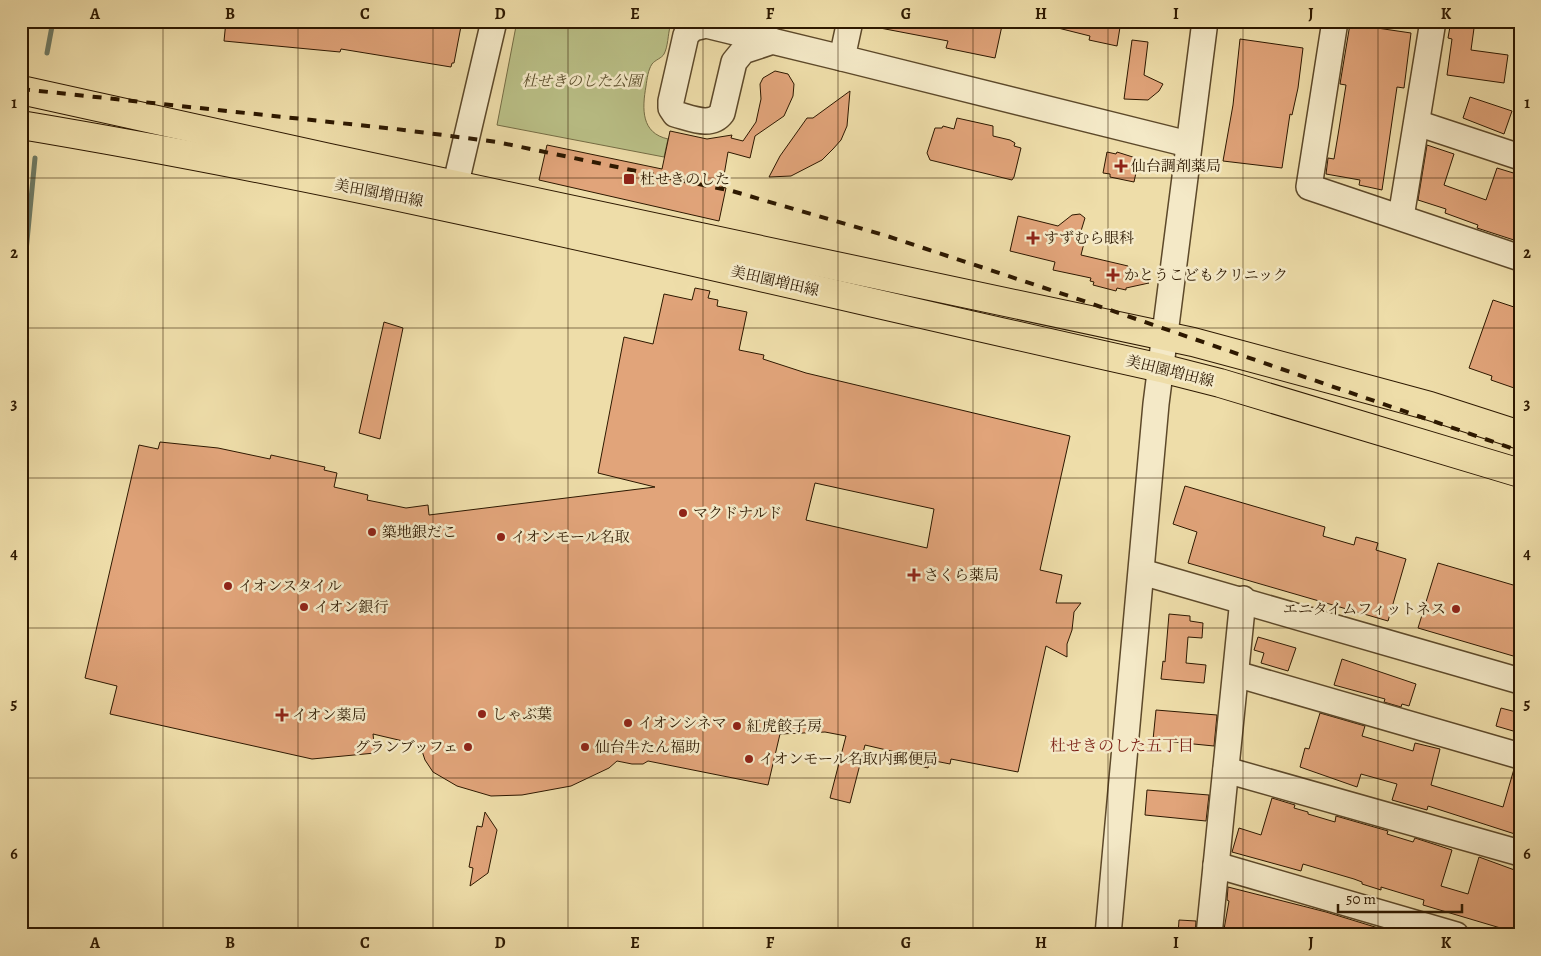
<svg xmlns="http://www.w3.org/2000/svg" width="1541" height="956" viewBox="0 0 1541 956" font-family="Alegreya,'Noto Serif JP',serif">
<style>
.green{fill:#bac087;stroke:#746c44}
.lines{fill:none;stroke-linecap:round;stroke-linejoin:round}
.stream{stroke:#6e7a64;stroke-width:5}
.building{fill:#e1a47a;stroke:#2d1800;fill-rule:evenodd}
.minor-casing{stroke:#5d492a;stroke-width:28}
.major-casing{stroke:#2d1800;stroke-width:30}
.minor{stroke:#f4e9c7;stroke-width:25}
.major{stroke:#eedda9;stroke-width:28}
.rail{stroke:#2d1800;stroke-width:4;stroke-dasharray:9 9;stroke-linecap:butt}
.grid{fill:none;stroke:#2d1800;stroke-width:1;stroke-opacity:0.55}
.poi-dot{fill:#8f2418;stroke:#f4e9c7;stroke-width:2}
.labels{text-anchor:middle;stroke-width:5;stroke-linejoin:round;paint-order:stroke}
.park-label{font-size:15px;font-style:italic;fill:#574a28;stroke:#f4e9c7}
.poi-label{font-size:15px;fill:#2d1800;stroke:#f4e9c7;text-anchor:start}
.street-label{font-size:15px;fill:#2d1800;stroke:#f4e9c7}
.neighbourhood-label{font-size:16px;fill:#7a1f14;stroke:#f4e9c7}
.neatline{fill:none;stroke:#2d1800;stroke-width:2}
.grid-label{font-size:16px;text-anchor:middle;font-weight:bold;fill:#2d1800}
</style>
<rect width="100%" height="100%" fill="#eedda9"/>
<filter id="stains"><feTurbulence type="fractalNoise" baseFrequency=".004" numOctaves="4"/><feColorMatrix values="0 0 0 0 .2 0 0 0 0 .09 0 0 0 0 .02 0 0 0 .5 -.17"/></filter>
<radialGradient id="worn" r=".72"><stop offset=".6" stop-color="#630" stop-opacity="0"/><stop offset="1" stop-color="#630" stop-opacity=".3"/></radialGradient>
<path class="green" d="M517 21H674L672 27H670C668 34 668 47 664 54 662 58 655 60 652 64 648 70 647 79 646 86 642 109 641 133 668 139L664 157 497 125Z"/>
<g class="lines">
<g class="stream">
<polyline points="47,53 53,21"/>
<polyline points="21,303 35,158"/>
</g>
</g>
<g class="building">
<polygon points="226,21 412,21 432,24 432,21 462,21 454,63 452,63 451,67 341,49 340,52 224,41"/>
<polygon points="881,21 1003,21 995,58 946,48 948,41 880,28"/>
<polygon points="1050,21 1121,21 1117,46 1089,40 1090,36 1050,26"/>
<polygon points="1451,21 1475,21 1471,50 1508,55 1504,83 1447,75 1452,39 1448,38"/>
<polygon points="1350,24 1411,33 1404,88 1397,87 1382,190 1359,185 1360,180 1326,174 1328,158 1334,159 1339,129 1346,85 1340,84"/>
<polygon points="1240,39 1303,48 1298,88 1292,115 1290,114 1282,168 1223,161 1233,105"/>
<polygon points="1132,40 1148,42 1144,75 1163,84 1159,91 1148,100 1124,99"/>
<polygon points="775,71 788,74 794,84 793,96 784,116 755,136 750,158 728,152 722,187 726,188 719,221 539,180 547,145 662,169 670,131 707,139 732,135 731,138 743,141 756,122 761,99 760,84 763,78"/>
<polygon points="850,91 847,126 841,140 833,149 822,160 791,176 769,177 780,156 807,118 813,118"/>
<polygon points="1470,97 1512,111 1504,134 1463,118"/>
<polygon points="957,118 993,126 993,136 1010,140 1015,143 1014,146 1021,148 1014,177 1012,180 930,160 927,153 935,128 942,128 943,126 954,129"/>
<polygon points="1427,145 1454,154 1444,185 1486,200 1497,168 1520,175 1520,242 1477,228 1478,225 1445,213 1446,209 1418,200"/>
<polygon points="1107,152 1116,154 1117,152 1139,159 1134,182 1110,177 1110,174 1103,173"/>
<polygon points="1080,214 1085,218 1081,231 1085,239 1081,255 1128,266 1130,271 1149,283 1126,288 1126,290 1117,288 1116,291 1093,285 1094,282 1090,281 1091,278 1053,270 1055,262 1010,251 1018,216 1058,226 1072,215"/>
<path d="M695 288 710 291 708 298 718 300 717 306 747 312 739 350 764 355 763 359 806 373 1070 436 1040 570 1062 575 1056 603H1081L1074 612 1072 630 1067 644V657L1046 646 1018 772 951 759 950 764 930 760 928 768 902 762 904 754 865 745 850 803 830 798 846 736 825 732 780 734 768 785 648 761 643 764H632L617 761 609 768 571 786 522 795 491 796 457 786 433 772 425 760 420 745 373 734 375 753 312 759 110 714 117 686 85 678 139 445 158 449 160 442 218 448 270 459 271 455 325 467 324 470 337 473 334 487 368 495 367 500 406 508 428 505 429 515 655 487 598 473 624 337 653 344 664 294 692 300ZM815 483 934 509 927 548 806 520Z"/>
<polygon points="1493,300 1520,309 1520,390 1491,380 1492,376 1469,368"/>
<polygon points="384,322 403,328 380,439 359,433"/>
<polygon points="1185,486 1325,527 1323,536 1354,545 1356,537 1378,543 1376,550 1406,559 1388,621 1188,563 1197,532 1173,524"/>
<polygon points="1438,563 1520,587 1520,658 1418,628"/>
<polygon points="1169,614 1190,616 1190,621 1203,623 1202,638 1188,637 1186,663 1206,665 1204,683 1161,679 1163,661 1165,662"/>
<polygon points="1258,637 1296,648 1288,671 1261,663 1264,653 1254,650"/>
<polygon points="1342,659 1416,684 1409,706 1402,704 1401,707 1384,702 1385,699 1334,685"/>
<polygon points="1501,708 1520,713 1520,733 1496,726"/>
<polygon points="1156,710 1217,715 1214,746 1153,740"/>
<polygon points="1320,713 1365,726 1362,736 1413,751 1415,743 1440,749 1431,785 1503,807 1514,769 1520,770 1520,828 1518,835 1428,806 1427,810 1392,800 1397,784 1361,774 1357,787 1300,767 1305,748 1309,749"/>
<polygon points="1147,790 1209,795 1206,821 1145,815"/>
<polygon points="1272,798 1295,805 1294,808 1308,812 1308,814 1335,822 1336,816 1388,831 1387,834 1413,842 1415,838 1452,850 1441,886 1468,894 1479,857 1520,872 1520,912 1514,932 1423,905 1424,900 1381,887 1381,890 1362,884 1362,882 1354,879 1303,864 1301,871 1232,852 1239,828 1261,835"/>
<polygon points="485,812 497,830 488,873 470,886 473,868 469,867 477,826 482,827"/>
<polygon points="1228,887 1326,912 1388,931 1387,935 1223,935 1229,901 1227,900"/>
<polygon points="1179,920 1196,921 1195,935 1178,935"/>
</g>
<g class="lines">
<g class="minor-casing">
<g id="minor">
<polyline points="850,21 842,58 1188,144"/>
<polyline points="1335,21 1309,187 1520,258"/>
<path d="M773 41 743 51 734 62 722 113C711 128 691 118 675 114L671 108V101L686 35 693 28 706 25 842 58"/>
<polyline points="1417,123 1520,157"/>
<polyline points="451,204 494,21"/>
<polyline points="1401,217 1433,21"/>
<polyline points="1142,572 1520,681"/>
<polyline points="1236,674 1520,756"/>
<polyline points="1226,770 1520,853"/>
<polyline points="1216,865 1456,935"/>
<polyline points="1108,935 1156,404 1205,21"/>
<polyline points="1209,935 1243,599"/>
</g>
</g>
<g class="major-casing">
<g id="major">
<polyline points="21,90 329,158 1193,342 1430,406 1520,435"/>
<path d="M21 125C404 189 782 284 1161 368L1220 383 1520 473"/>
</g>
</g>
<use href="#minor" class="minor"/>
<use href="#major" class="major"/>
<polyline class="rail" points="21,89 396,129 497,142 732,191 887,236 1075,298 1520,451"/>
</g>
<path class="grid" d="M163 21V935M298 21V935M433 21V935M568 21V935M703 21V935M838 21V935M973 21V935M1108 21V935M1243 21V935M1378 21V935M21 178H1520M21 328H1520M21 478H1520M21 628H1520M21 778H1520"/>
<g class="poi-dot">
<path d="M1118.5 158.5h5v5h5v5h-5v5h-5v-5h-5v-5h5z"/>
<rect x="623" y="173" width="12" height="12" rx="2.5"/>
<path d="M1030.5 230.5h5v5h5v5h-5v5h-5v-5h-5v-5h5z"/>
<path d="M1110.5 267.5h5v5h5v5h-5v5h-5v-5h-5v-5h5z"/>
<circle cx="683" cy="513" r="5"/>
<circle cx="372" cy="532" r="5"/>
<circle cx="501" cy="537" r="5"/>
<path d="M911.5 567.5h5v5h5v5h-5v5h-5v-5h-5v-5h5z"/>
<circle cx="228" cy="586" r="5"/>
<circle cx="304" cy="607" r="5"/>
<circle cx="1456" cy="609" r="5"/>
<circle cx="482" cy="714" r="5"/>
<path d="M279.5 707.5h5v5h5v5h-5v5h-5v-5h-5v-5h5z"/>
<circle cx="628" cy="723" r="5"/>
<circle cx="737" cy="726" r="5"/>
<circle cx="468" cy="747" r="5"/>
<circle cx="585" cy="747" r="5"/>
<circle cx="749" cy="759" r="5"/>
</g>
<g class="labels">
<g class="park-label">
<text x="582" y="86">杜せきのした公園</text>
</g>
<g class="poi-label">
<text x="1131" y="171">仙台調剤薬局</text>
<text x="640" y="184">杜せきのした</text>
<text x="1044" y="243">すずむら眼科</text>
<text x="1124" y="280">かとうこどもクリニック</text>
<text x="693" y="518">マクドナルド</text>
<text x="382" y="537">築地銀だこ</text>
<text x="511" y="542">イオンモール名取</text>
<text x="924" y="580">さくら薬局</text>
<text x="238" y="591">イオンスタイル</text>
<text x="314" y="612">イオン銀行</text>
<text x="1446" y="614" text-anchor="end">エニタイムフィットネス</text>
<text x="492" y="719">しゃぶ葉</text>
<text x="292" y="720">イオン薬局</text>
<text x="638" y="728">イオンシネマ</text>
<text x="747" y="731">紅虎餃子房</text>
<text x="458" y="752" text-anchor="end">グランブッフェ</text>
<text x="595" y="752">仙台牛たん福助</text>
<text x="759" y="764">イオンモール名取内郵便局</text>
</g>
<g class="street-label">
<text transform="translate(379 193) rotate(11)" y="5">美田園増田線</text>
<text transform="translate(775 281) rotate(13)" y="5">美田園増田線</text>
<text transform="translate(1170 371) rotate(14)" y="5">美田園増田線</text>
</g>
<g class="neighbourhood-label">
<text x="1122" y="751">杜せきのした五丁目</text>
</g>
</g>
<rect width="1541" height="956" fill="none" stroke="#eedda9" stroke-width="55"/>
<path d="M1338 904v8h124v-8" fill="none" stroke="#2d1800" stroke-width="2.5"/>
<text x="1346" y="904" font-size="15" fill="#2d1800" stroke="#f4e9c7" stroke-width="4" paint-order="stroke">50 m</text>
<rect x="28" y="28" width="1486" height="900" class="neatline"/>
<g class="grid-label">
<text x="95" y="19">A</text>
<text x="230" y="19">B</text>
<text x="365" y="19">C</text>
<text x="500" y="19">D</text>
<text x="635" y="19">E</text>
<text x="770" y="19">F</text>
<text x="906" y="19">G</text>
<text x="1041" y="19">H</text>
<text x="1176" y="19">I</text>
<text x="1311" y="19">J</text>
<text x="1446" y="19">K</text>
<text x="14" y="108">1</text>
<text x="1527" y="108">1</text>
<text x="14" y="258">2</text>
<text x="1527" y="258">2</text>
<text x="14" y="409">3</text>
<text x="1527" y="409">3</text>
<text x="14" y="559">4</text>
<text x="1527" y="559">4</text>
<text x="14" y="709">5</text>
<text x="1527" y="709">5</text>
<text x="14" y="859">6</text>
<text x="1527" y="859">6</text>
<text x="95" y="948">A</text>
<text x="230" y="948">B</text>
<text x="365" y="948">C</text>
<text x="500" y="948">D</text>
<text x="635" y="948">E</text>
<text x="770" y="948">F</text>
<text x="906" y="948">G</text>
<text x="1041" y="948">H</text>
<text x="1176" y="948">I</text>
<text x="1311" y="948">J</text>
<text x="1446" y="948">K</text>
</g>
<rect width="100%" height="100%" filter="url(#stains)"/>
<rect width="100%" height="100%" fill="url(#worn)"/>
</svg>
